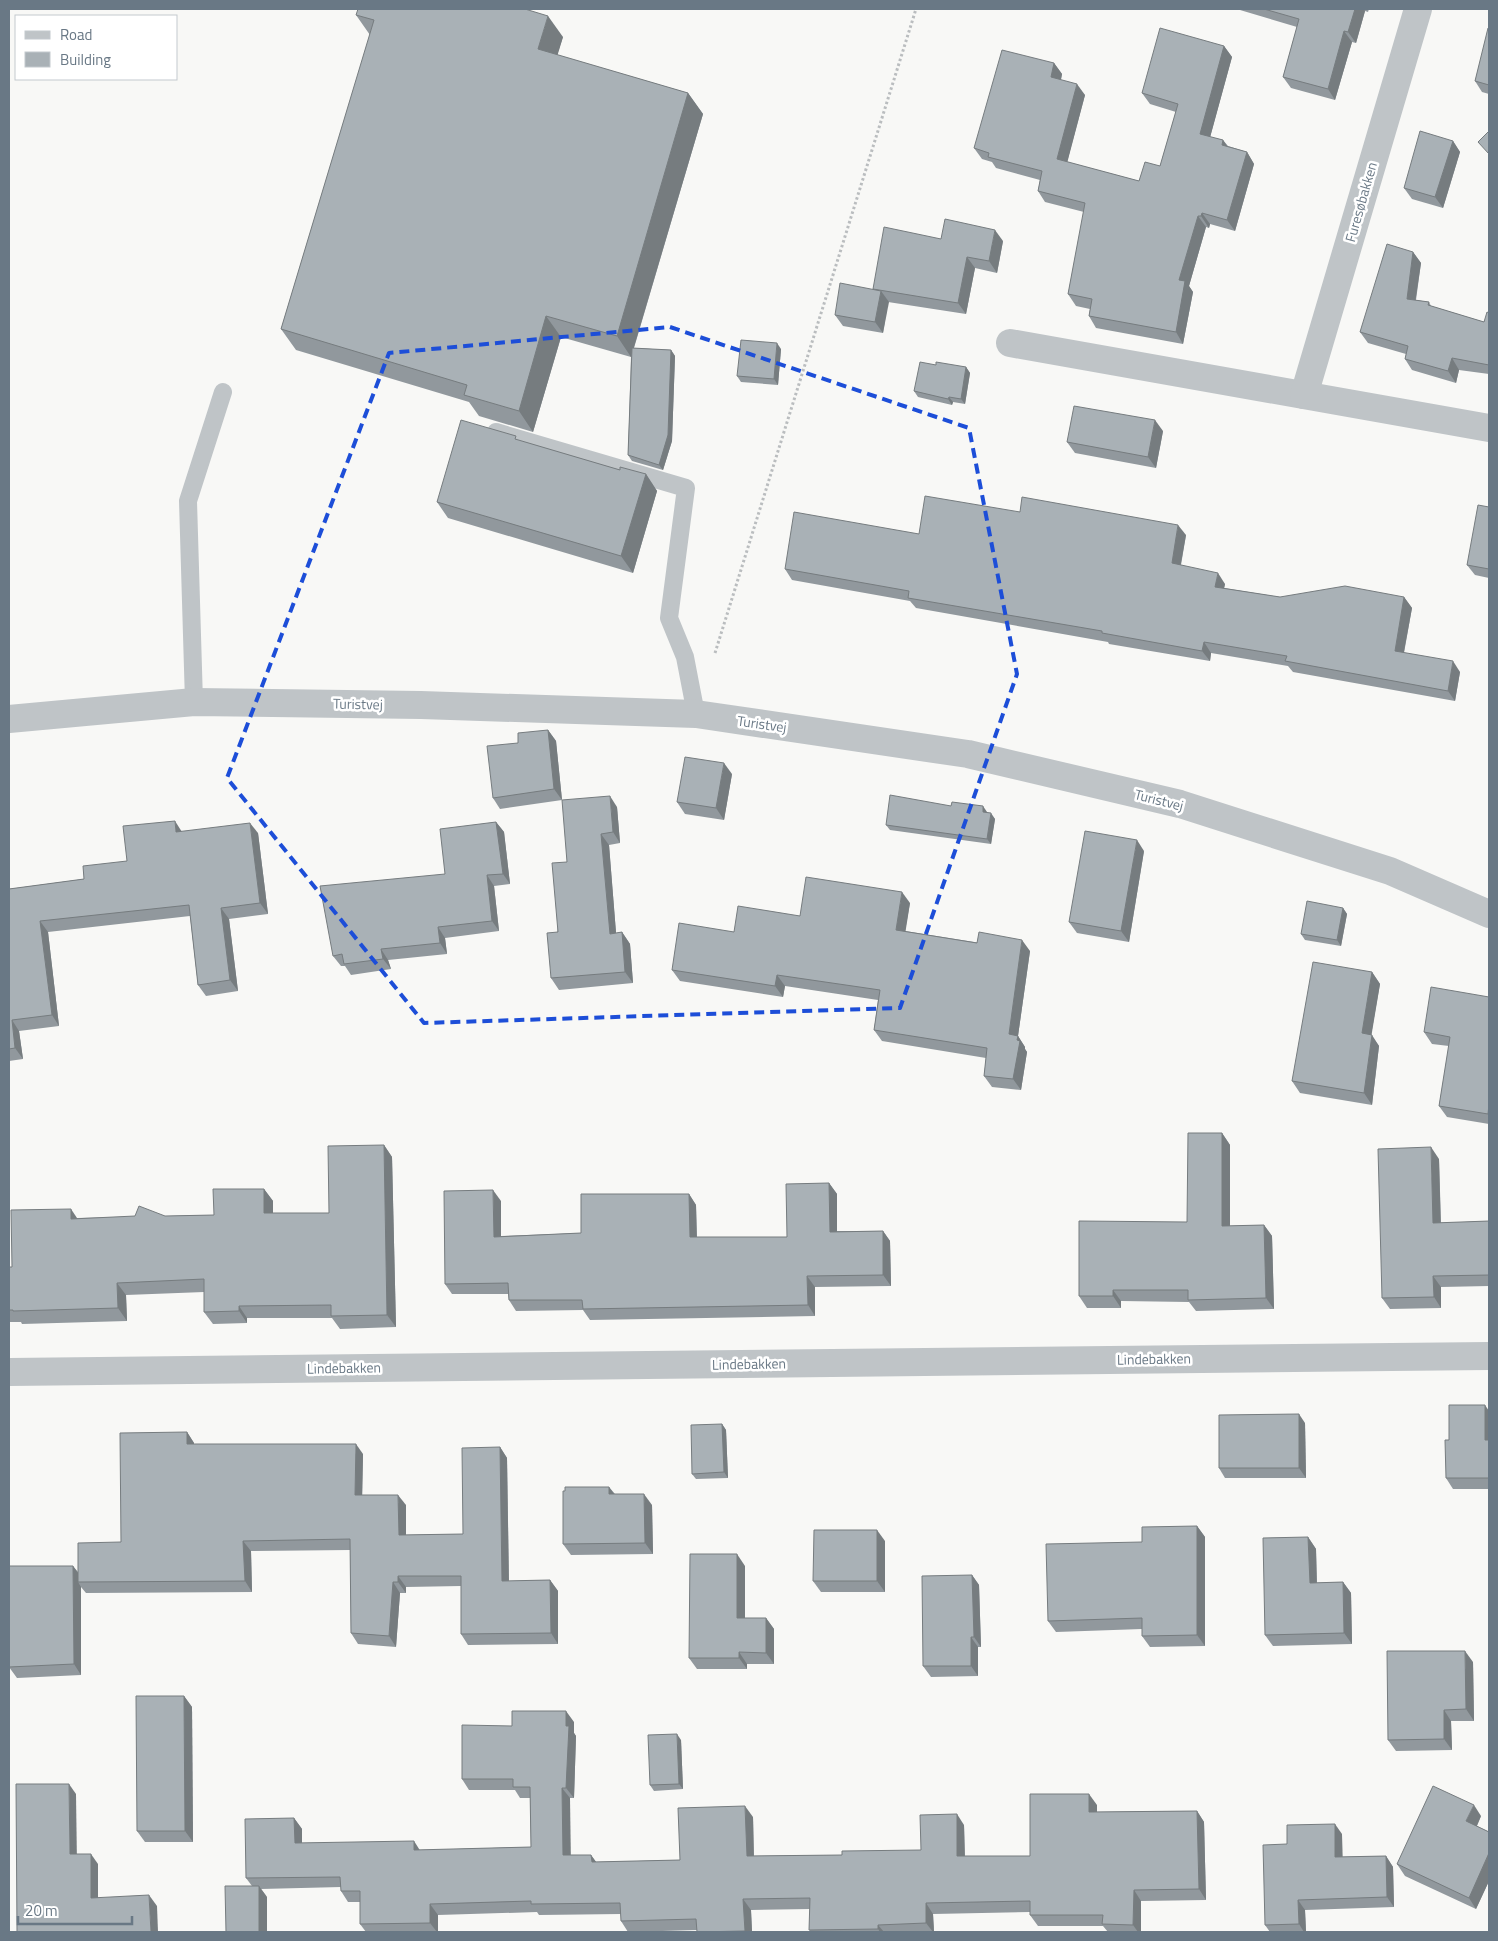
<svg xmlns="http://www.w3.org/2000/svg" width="1498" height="1941" viewBox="0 0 1498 1941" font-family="'Titillium Web',sans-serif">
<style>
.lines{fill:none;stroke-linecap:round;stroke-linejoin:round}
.path{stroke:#babdbf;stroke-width:3;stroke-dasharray:2.5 2.5;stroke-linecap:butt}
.service{stroke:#bfc4c7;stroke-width:18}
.minor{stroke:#bfc4c7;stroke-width:28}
.wall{fill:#91989d}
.shaded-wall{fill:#767c7f}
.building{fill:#a9b1b6;stroke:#767c7f}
.marked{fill:none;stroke:#1d4ed8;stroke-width:4;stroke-dasharray:10 6;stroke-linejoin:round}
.labels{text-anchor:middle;stroke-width:5;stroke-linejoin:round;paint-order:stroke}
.street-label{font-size:14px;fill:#697885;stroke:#fff}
</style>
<rect width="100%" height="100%" fill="#f8f8f6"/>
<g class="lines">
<polyline class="path" points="715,653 916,9"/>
<g class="service">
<polyline points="496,432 686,488 669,618 685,657 696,714"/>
<polyline points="194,702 188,501 223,392"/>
</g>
<g class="minor">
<polyline points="1010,343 1489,428"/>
<polyline points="1304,395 1418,9"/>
<polyline points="9,719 194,702 421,705 696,714 968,754 1180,804 1390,871 1489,914"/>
<polyline points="9,1372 1489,1356"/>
</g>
</g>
<g class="wall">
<polygon points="1239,9 1369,9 1368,12 1365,11 1356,43 1352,42 1335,100 1291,88 1283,77 1297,27 1240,10"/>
<polygon points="356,15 563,37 557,55 688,93 703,114 634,348 671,350 675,356 672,441 663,470 632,461 628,455 631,357 561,337 533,432 479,416 469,402 296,350 281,329 370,35"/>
<polygon points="1489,28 1489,94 1482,92 1475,81"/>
<polygon points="1224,46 1232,57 1210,137 1223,140 1228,146 1247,152 1254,164 1235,231 1210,224 1209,228 1206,227 1189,286 1193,292 1183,344 1096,328 1089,316 1090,309 1076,306 1068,294 1084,212 1045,202 1038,191 1040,180 996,168 992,162 982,159 974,148 1054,63 1062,74 1061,80 1085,95 1067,162 1139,181 1160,166 1176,112 1150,104 1142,93"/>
<polygon points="1453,141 1460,152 1443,208 1412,199 1404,188"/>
<polygon points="1003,241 997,273 975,268 966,314 888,302 883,333 843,326 835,315 873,289"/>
<polygon points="1413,252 1421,263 1416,300 1429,302 1431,306 1484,322 1489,313 1489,374 1459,370 1456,383 1412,370 1405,359 1406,354 1368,343 1360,332"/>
<polygon points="781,349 778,385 741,382 737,376"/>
<polygon points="936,365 966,367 970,373 965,404 953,402 952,405 918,397 914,391"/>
<polygon points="1163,431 1156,468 1075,453 1067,442"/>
<polygon points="519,441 620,470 646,474 657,491 633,573 448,518 437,502"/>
<polygon points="1489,507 1489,578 1475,575 1467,565"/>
<polygon points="1020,512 1186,535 1181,565 1225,584 1224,588 1280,597 1404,597 1412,608 1404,653 1460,672 1455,701 1293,672 1288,666 1211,653 1210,661 1109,644 1108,642 916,608 910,601 792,580 785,569 919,534"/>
<polygon points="548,730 556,741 562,800 500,809 493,798 518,743"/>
<polygon points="732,774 724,820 685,814 677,802"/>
<polygon points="951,806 987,812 995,819 991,844 890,830 886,825"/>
<polygon points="617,807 620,843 609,845 616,933 622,932 630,944 633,983 559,990 551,978 567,862"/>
<polygon points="496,822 504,832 510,884 494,886 499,931 445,938 447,954 388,960 391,969 351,975 345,966 341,966 333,956 445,874"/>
<polygon points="182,832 258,833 268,914 229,919 238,991 206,996 198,985 190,916 48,932 59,1026 19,1031 23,1059 9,1061 9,889 84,879 127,861"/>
<polygon points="1144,851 1129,942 1077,933 1069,922"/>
<polygon points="910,903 905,931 1030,951 1018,1036 1025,1047 1025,1049 1027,1052 1021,1090 992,1087 984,1076 986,1058 882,1041 874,1030 878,1000 785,986 783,997 680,981 672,970 734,932 800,916"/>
<polygon points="1343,908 1347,914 1341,946 1305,940 1301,934"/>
<polygon points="1372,972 1380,984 1371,1035 1379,1046 1372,1105 1300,1093 1292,1081"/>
<polygon points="1489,997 1489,1124 1447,1117 1439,1106 1449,1046 1432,1044 1424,1032"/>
<polygon points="1222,1133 1230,1145 1230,1226 1264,1225 1272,1236 1274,1309 1196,1311 1189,1302 1121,1301 1121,1308 1087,1308 1079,1296 1187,1222"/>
<polygon points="384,1145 392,1157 396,1327 340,1329 332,1318 247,1318 247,1323 213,1324 204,1312 204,1292 126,1295 127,1321 22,1324 21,1322 9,1322 9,1267 12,1267 77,1218 214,1215 264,1189 273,1201 273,1213 329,1213"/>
<polygon points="1439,1159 1441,1223 1489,1221 1489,1286 1441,1287 1441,1308 1390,1309 1382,1298"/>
<polygon points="829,1183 837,1194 837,1231 883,1231 890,1241 891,1286 815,1287 815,1316 590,1320 583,1310 516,1311 509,1300 508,1294 452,1294 445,1284 501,1201 501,1236 581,1233 689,1194 696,1205 697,1237 787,1237"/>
<polygon points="1489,1411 1489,1489 1453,1489 1446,1478 1449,1440"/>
<polygon points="1305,1423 1306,1478 1225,1478 1219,1468"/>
<polygon points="722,1424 726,1430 728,1478 696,1479 692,1474"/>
<polygon points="187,1432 194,1443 194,1444 363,1454 362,1495 406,1505 406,1535 463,1534 500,1447 507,1458 509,1581 550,1580 558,1591 558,1644 468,1645 461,1634 461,1586 406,1587 406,1593 400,1593 396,1647 358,1644 351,1633 350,1550 251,1551 252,1592 86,1593 81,1587 81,1675 17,1678 9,1667 9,1566 73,1566 78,1572 121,1542"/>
<polygon points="609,1487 615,1494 652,1505 653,1554 571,1555 563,1544"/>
<polygon points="1197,1526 1205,1537 1205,1646 1150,1647 1142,1636 1142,1629 1056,1632 1048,1621 1142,1542"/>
<polygon points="1308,1537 1316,1549 1317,1583 1343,1582 1351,1593 1352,1644 1273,1646 1265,1635"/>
<polygon points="885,1541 885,1592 821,1592 813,1581"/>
<polygon points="745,1566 745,1618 766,1618 774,1629 774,1664 747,1664 747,1669 697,1669 689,1658"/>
<polygon points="972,1575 979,1585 981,1647 978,1647 978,1676 931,1677 923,1666"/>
<polygon points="1473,1662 1474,1721 1451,1721 1452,1750 1396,1751 1388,1740"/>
<polygon points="184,1696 192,1707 193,1842 145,1842 137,1831"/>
<polygon points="574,1722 574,1733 576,1736 574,1798 570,1798 570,1855 591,1855 596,1862 680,1860 753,1817 754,1856 842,1855 921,1850 964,1825 965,1856 1030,1856 1097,1805 1097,1812 1197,1811 1204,1822 1206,1900 1141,1901 1141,1932 1108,1932 1103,1926 1038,1926 1030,1915 1030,1912 933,1914 934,1932 811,1932 809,1930 810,1909 751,1910 752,1932 697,1932 697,1930 628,1932 621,1921 621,1914 539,1915 537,1912 438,1915 438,1932 366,1932 360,1924 360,1902 348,1902 341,1891 341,1887 261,1889 267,1897 252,1886 246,1878 294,1818 302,1829 302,1843 420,1850 531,1847 530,1798 520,1798 515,1790 469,1790 462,1779 512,1726"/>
<polygon points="681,1740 683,1789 654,1791 650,1785"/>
<polygon points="1481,1816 1477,1826 1489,1832 1489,1881 1476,1909 1405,1876 1397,1864"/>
<polygon points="1342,1834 1342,1857 1386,1856 1393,1867 1394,1907 1305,1910 1306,1932 1270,1932 1265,1925 1287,1844"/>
</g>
<g class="shaded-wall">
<polygon points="1355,9 1364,9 1365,11 1356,43 1348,32"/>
<polygon points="548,16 563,37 553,70 538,49"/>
<polygon points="1344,31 1352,42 1335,100 1328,89"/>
<polygon points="1224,46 1232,57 1208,145 1200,134"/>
<polygon points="1054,63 1062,74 1059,88 1051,77"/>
<polygon points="1077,84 1085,95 1065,171 1057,159"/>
<polygon points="688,93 703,114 631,357 617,336"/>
<polygon points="1223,140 1231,152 1222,145"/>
<polygon points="1453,141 1460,152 1443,208 1435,197"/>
<polygon points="1247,152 1254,164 1235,231 1227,220"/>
<polygon points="1202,213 1210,224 1209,228 1201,216"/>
<polygon points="1198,216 1206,227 1189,286 1193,292 1183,344 1176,332 1179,280"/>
<polygon points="995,230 1003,241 997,273 989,261"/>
<polygon points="1413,252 1421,263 1414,310 1407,299"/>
<polygon points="967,257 975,268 966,314 958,303"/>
<polygon points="881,291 889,302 883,333 875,322"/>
<polygon points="546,316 561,337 533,432 519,411"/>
<polygon points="777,343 781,349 778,385 774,379"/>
<polygon points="671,350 675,356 672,441 663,470 659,465"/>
<polygon points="1452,358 1459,370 1456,383 1448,371"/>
<polygon points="966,367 970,373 965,404 961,399"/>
<polygon points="949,397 953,402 952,405 948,399"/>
<polygon points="1155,420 1163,431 1156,468 1148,457"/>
<polygon points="646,474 657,491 633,573 621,556"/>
<polygon points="1178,525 1186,535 1179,574 1172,563"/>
<polygon points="1218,573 1225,584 1222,598 1215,587"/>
<polygon points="1404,597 1412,608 1402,662 1395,651"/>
<polygon points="1204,642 1211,653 1210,661 1202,651"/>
<polygon points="1453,661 1460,672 1455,701 1448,691"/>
<polygon points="548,730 556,741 562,800 554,789"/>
<polygon points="724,763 732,774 724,820 716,808"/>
<polygon points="610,796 617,807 620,843 613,832"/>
<polygon points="983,806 987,812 987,817 983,812"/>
<polygon points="991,813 995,819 991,844 987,839"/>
<polygon points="175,821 182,832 176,832"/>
<polygon points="496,822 504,832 510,884 503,874"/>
<polygon points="250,823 258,833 268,914 260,903"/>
<polygon points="601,834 609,845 617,945 610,934"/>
<polygon points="1137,840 1144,851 1129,942 1121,931"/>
<polygon points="487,875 494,886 499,931 492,921"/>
<polygon points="902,892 910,903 904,941 896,930"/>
<polygon points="221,908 229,919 238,991 230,980"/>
<polygon points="1343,908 1347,914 1341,946 1337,940"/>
<polygon points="40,921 48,932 59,1026 52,1015"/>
<polygon points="438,927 445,938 447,954 440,943"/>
<polygon points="622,932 630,944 633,983 625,972"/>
<polygon points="1022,940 1030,951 1018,1036 1025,1047 1025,1049 1027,1052 1021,1090 1013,1079 1009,1034"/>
<polygon points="381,949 388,960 391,969 383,959"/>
<polygon points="1372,972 1380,984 1370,1044 1362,1033"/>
<polygon points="777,975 785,986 783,997 775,986"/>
<polygon points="12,1020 19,1031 23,1059 15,1048"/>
<polygon points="1372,1035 1379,1046 1372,1105 1364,1093"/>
<polygon points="1222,1133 1230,1145 1230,1238 1222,1226"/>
<polygon points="384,1145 392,1157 396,1327 387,1315"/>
<polygon points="1431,1147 1439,1159 1441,1234 1433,1223"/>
<polygon points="829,1183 837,1194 837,1242 830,1232"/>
<polygon points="264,1189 273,1201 273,1225 264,1213"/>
<polygon points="493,1190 501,1201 501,1247 494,1237"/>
<polygon points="689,1194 696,1205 697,1248 690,1237"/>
<polygon points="71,1209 79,1221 71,1219"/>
<polygon points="1264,1225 1272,1236 1274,1309 1266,1298"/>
<polygon points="883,1231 890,1241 891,1286 883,1275"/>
<polygon points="807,1276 815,1287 815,1316 808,1305"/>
<polygon points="1433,1276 1441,1287 1441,1308 1434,1297"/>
<polygon points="117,1283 126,1295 127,1321 118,1308"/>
<polygon points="1113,1290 1121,1301 1121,1308 1113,1296"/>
<polygon points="239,1306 247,1318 247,1323 239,1311"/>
<polygon points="1485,1405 1489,1411 1489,1446 1485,1440"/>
<polygon points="1299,1414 1305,1423 1306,1478 1299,1468"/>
<polygon points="722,1424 726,1430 728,1478 724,1472"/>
<polygon points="187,1432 194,1443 194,1455 187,1444"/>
<polygon points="356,1444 363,1454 362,1506 355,1495"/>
<polygon points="500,1447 507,1458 509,1592 502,1581"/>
<polygon points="609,1487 617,1498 609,1494"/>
<polygon points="644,1494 652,1505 653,1554 645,1543"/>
<polygon points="398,1495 406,1505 406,1545 399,1535"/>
<polygon points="1197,1526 1205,1537 1205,1646 1197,1635"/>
<polygon points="877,1530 885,1541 885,1592 877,1581"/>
<polygon points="1308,1537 1316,1549 1317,1594 1310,1583"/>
<polygon points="243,1541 251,1551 252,1592 245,1581"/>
<polygon points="737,1554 745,1566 745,1629 737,1618"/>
<polygon points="73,1566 81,1577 78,1582 81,1587 81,1675 74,1664"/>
<polygon points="972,1575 979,1585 981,1647 974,1637"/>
<polygon points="398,1576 406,1587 406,1593 398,1582"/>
<polygon points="550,1580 558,1591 558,1644 551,1633"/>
<polygon points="393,1582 400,1593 396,1647 389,1636"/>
<polygon points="1343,1582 1351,1593 1352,1644 1344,1633"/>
<polygon points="766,1618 774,1629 774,1664 766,1653"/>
<polygon points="971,1637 978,1647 978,1676 971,1666"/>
<polygon points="1465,1651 1473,1662 1474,1721 1466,1709"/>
<polygon points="739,1652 747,1664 747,1669 739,1658"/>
<polygon points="184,1696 192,1707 193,1842 185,1831"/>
<polygon points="1444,1710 1451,1721 1452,1750 1444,1739"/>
<polygon points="566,1711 574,1722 574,1733 576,1736 574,1798 566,1788"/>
<polygon points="677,1734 681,1740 683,1789 679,1784"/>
<polygon points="69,1784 76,1794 77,1865 70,1854"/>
<polygon points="562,1788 570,1798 571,1866 563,1855"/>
<polygon points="1089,1794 1097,1805 1097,1823 1089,1812"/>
<polygon points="1474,1805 1481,1816 1474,1832 1466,1821"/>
<polygon points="745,1806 753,1817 754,1867 747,1856"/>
<polygon points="1197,1811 1204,1822 1206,1900 1199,1889"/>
<polygon points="957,1814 964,1825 965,1867 957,1856"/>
<polygon points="294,1818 302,1829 302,1854 295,1843"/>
<polygon points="1335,1824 1342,1834 1343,1868 1335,1857"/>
<polygon points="414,1841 421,1852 414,1850"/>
<polygon points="1489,1853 1489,1881 1476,1909 1469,1898"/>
<polygon points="91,1854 98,1864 98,1908 91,1898"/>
<polygon points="591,1855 599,1866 592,1862"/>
<polygon points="1386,1856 1393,1867 1394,1907 1387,1897"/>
<polygon points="259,1886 267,1897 267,1932 259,1932"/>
<polygon points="1134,1890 1141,1901 1141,1932 1138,1932 1133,1925"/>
<polygon points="149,1895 157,1906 158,1932 151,1932"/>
<polygon points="743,1899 751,1910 752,1932 746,1932 745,1931"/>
<polygon points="1298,1900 1305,1910 1306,1932 1304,1932 1299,1924"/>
<polygon points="926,1903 933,1914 934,1932 933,1932 926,1923"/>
<polygon points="430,1904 438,1915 438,1932 437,1932 430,1923"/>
<polygon points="878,1925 884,1932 880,1932 878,1929"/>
</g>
<g class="building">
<polygon points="358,9 525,9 548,16 538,49 688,93 617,336 546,316 519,411 464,395 467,385 281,329 374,20 356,15"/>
<polygon points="1264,9 1355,9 1348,32 1344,31 1328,89 1283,77 1299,19"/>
<polygon points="1160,28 1224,46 1200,134 1223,140 1222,145 1247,152 1227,220 1202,213 1201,216 1198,216 1179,280 1185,281 1176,332 1089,316 1092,299 1068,294 1085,203 1038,191 1042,171 988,157 989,153 974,148 1002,50 1054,63 1051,77 1077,84 1057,159 1139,181 1145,162 1160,166 1178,104 1142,93"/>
<polygon points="1488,28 1489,28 1489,85 1475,81"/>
<polygon points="1420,131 1453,141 1435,197 1404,188"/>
<polygon points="1489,131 1489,154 1478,142"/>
<polygon points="945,219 995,230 989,261 967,257 958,303 873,289 884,227 941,239"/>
<polygon points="1387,244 1413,252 1407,299 1429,302 1428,305 1484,322 1487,312 1489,313 1489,365 1452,358 1448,371 1405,359 1408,346 1360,332"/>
<polygon points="840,283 881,291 875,322 835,315"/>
<polygon points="741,340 777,343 774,379 737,376"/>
<polygon points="632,348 671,350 668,435 659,465 628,455"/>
<polygon points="920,362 936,365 936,362 966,367 961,399 949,397 948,399 914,391"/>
<polygon points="1074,406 1155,420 1148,457 1067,442"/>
<polygon points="461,420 516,436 515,439 620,470 620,467 646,474 621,556 437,502"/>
<polygon points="925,496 1020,512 1022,497 1178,525 1172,563 1218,573 1215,587 1280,597 1345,586 1404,597 1395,651 1453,661 1448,691 1285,661 1287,656 1204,642 1202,651 1102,633 1102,631 908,598 909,591 785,569 794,512 919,534"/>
<polygon points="1478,505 1489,507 1489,569 1467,565"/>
<polygon points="548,730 554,789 493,798 487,746 518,743 518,733"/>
<polygon points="685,757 724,763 716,808 677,802"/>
<polygon points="890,795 951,806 952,802 983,806 983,812 991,813 987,839 886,825"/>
<polygon points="610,796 613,832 601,834 610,934 622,932 625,972 551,978 547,933 558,932 552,863 567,862 562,800"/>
<polygon points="175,821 176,832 250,823 260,903 221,908 230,980 198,985 189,905 40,921 52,1015 12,1020 15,1048 9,1049 9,889 84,879 83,866 127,861 123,826"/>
<polygon points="496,822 503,874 487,875 492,921 438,927 440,943 381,949 383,959 344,964 342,954 333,956 320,886 445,874 440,829"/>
<polygon points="1085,831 1137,840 1121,931 1069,922"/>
<polygon points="806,877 902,892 896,930 977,943 979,932 1022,940 1009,1034 1018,1036 1017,1040 1020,1041 1013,1079 984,1076 987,1048 874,1030 880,990 777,975 775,986 672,970 679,923 734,932 738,906 800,916"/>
<polygon points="1307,901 1343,908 1337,940 1301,934"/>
<polygon points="1313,962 1372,972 1362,1033 1372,1035 1364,1093 1292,1081"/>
<polygon points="1431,987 1489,997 1489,1104 1488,1114 1439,1106 1450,1037 1424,1032"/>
<polygon points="1188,1133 1222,1133 1222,1226 1264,1225 1266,1298 1188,1300 1188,1290 1113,1290 1113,1296 1079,1296 1079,1221 1187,1222"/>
<polygon points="384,1145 387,1315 331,1316 331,1305 239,1306 239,1311 204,1312 204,1279 117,1283 118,1308 13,1311 13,1310 9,1310 9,1267 12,1267 11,1210 71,1209 71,1219 135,1216 139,1206 165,1216 214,1215 213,1189 264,1189 264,1213 329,1213 328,1146"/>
<polygon points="1431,1147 1433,1223 1489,1221 1489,1275 1433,1276 1434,1297 1382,1298 1378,1149"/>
<polygon points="829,1183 830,1232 883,1231 883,1275 807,1276 808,1305 583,1309 582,1300 509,1300 508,1283 445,1284 444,1191 493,1190 494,1237 581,1233 581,1194 689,1194 690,1237 787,1237 786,1184"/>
<polygon points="1449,1405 1485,1405 1485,1440 1489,1440 1489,1478 1446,1478 1445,1440 1449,1440"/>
<polygon points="1299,1414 1299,1468 1219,1468 1219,1415"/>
<polygon points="722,1424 724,1472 692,1474 691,1425"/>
<polygon points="187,1432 187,1444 356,1444 355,1495 398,1495 399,1535 463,1534 462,1448 500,1447 502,1581 550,1580 551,1633 461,1634 461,1576 398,1576 398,1582 393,1582 389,1636 351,1633 350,1539 243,1541 245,1581 78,1582 78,1543 121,1542 120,1433"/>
<polygon points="565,1487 609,1487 609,1494 644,1494 645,1543 563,1544 563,1491 565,1491"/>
<polygon points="1197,1526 1197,1635 1142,1636 1142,1618 1048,1621 1046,1544 1142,1542 1142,1527"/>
<polygon points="814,1530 877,1530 877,1581 813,1581"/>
<polygon points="1308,1537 1310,1583 1343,1582 1344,1633 1265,1635 1263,1538"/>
<polygon points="690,1554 737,1554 737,1618 766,1618 766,1653 739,1652 739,1658 689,1658"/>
<polygon points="9,1566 73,1566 74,1664 9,1667"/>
<polygon points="972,1575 974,1637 971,1637 971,1666 923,1666 922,1576"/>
<polygon points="1387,1651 1465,1651 1466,1709 1444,1710 1444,1739 1388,1740"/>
<polygon points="136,1696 184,1696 185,1831 137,1831"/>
<polygon points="512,1711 566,1711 566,1726 569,1726 566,1788 562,1788 563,1855 591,1855 592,1862 680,1860 678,1808 745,1806 747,1856 842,1855 842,1851 921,1850 920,1815 957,1814 957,1856 1030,1856 1030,1794 1089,1794 1089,1812 1197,1811 1199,1889 1134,1890 1133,1925 1102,1924 1103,1915 1030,1915 1030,1901 926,1903 926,1923 878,1925 878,1929 809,1930 810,1898 743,1899 745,1931 697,1932 696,1919 621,1921 620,1903 531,1904 531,1901 430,1904 430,1923 360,1924 360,1891 341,1891 340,1877 246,1878 245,1819 294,1818 295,1843 414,1841 414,1850 531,1847 530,1787 513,1787 513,1779 462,1779 462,1725 512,1726"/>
<polygon points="677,1734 679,1784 650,1785 648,1735"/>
<polygon points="16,1784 69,1784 70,1854 91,1854 91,1898 149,1895 151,1932 17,1932"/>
<polygon points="1433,1786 1474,1805 1466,1821 1489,1832 1489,1853 1469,1898 1397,1864"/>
<polygon points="1335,1824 1335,1857 1386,1856 1387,1897 1298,1900 1299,1924 1265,1925 1263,1845 1287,1844 1287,1825"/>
<polygon points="225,1886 259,1886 259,1932 226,1932"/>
</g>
<path class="marked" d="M670 327 969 428 1017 674 900 1008 424 1023 227 778 389 353Z"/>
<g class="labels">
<g class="street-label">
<text transform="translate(1361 202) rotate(-74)" y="5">Furesøbakken</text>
<text transform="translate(358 704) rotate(1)" y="5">Turistvej</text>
<text transform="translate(762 724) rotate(8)" y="5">Turistvej</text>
<text transform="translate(1159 800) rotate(14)" y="5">Turistvej</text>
<text transform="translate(1154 1359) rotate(-1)" y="5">Lindebakken</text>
<text transform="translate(749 1364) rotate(-1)" y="5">Lindebakken</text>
<text transform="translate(344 1368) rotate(-1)" y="5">Lindebakken</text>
</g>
</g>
<rect width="1498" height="1941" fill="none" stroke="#697885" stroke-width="20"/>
<rect x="15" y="15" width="162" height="65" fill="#ffffff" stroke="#c3c9ce"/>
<rect x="25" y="31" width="25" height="8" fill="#bfc4c7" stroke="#c3c9ce"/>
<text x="60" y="40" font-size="15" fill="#697885">Road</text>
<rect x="25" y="52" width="25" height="15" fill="#a9b1b6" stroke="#c3c9ce"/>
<text x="60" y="65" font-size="15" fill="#697885">Building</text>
<path d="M18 1916v8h114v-8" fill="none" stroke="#697885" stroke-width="2.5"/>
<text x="25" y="1916" font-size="15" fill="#697885" stroke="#ffffff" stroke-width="4" paint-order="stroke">20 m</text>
</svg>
